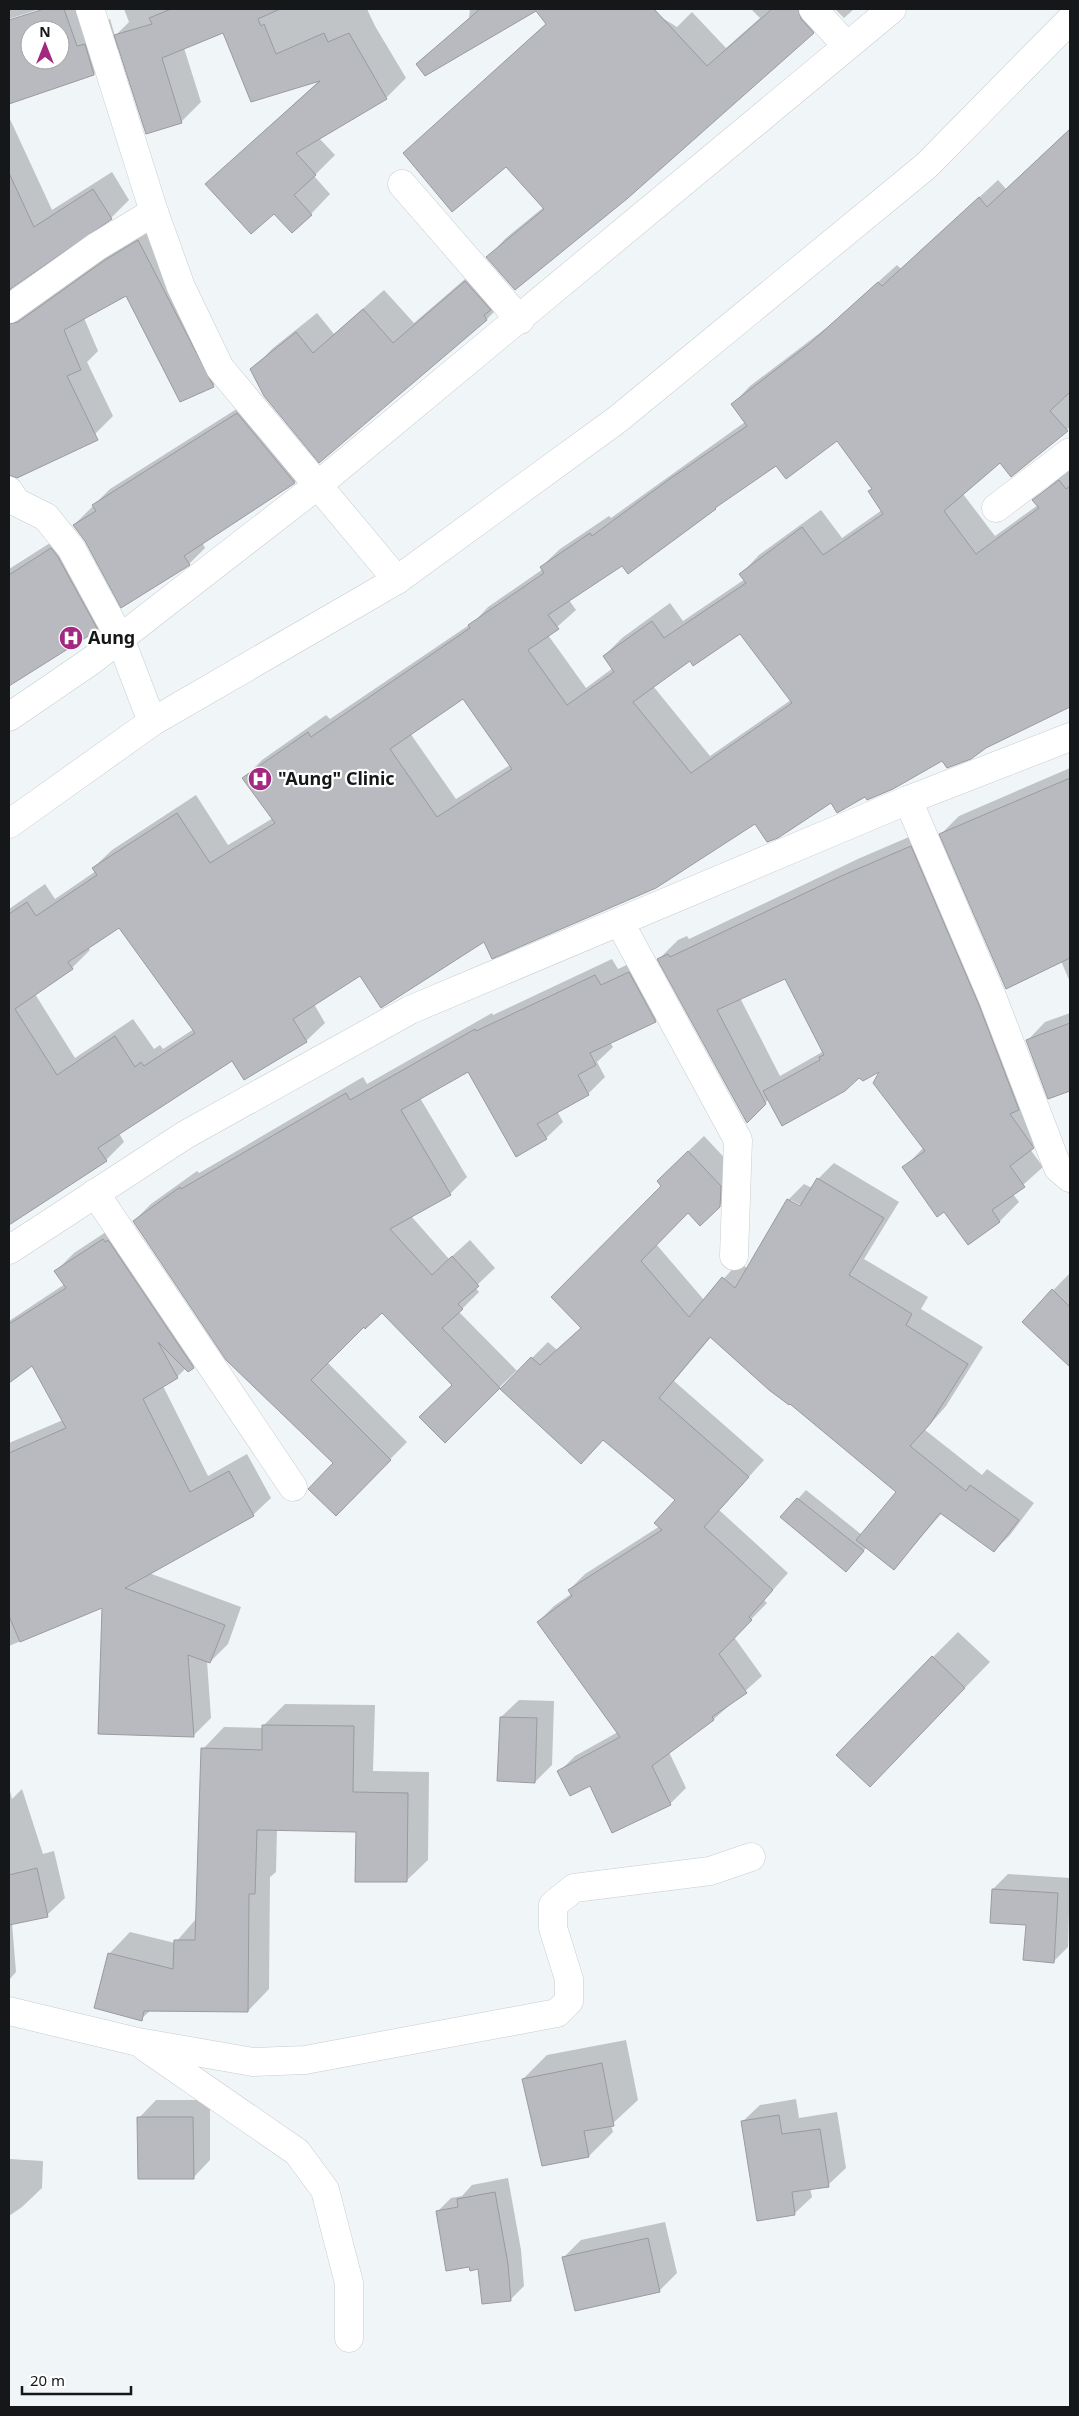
<svg xmlns="http://www.w3.org/2000/svg" width="1079" height="2416" viewBox="0 0 1079 2416" font-family="'Noto Sans',sans-serif">
<style>
.shadow{fill:#0003;fill-rule:evenodd}
.building{fill:#b8babf;stroke:#999b9f;fill-rule:evenodd}
.lines{fill:none;stroke-linecap:round;stroke-linejoin:round}
.minor-casing{stroke:#c8ccd0;stroke-width:29}
.minor{stroke:#fff;stroke-width:28}
.labels{text-anchor:middle;stroke-width:4.5;stroke-linejoin:round;paint-order:stroke}
.poi-label{font-size:18px;font-weight:bold;fill:#151718;stroke:#fff;text-anchor:start}
</style>
<rect width="100%" height="100%" fill="#f0f5f8"/>
<g class="shadow">
<polygon points="9,9 40,9 9,19"/>
<path d="M48 9H98L102 22 110 19 115 36 129 22 124 9H367L375 26 406 78 386 98 319 138 335 155 314 176 330 194 311 214 274 212 207 184 321 79 223 32 184 48 201 102 181 122 120 48 94 74 9 102V22ZM30 30H60V60H30Z"/>
<polygon points="470,9 587,9 571,26 597,53 648,9 677,27 692,12 726,48 760,18 751,9 828,9 832,14 813,32 488,257 506,238 544,207 506,165 404,153 547,23 536,9 425,75 418,64 469,18"/>
<polygon points="835,9 854,9 844,18"/>
<polygon points="9,117 52,210 112,172 129,200 111,218 12,286 11,291 124,242 157,223 231,368 213,386 127,295 84,318 98,351 87,362 113,416 95,434 9,470"/>
<path d="M1070 129V390L1068 392 1070 395V427L1012 475 1000 462 963 494 995 536 1038 505 1034 500 1070 468V706L985 747 942 760 866 795 832 801 755 822 484 940 360 975 314 1004 325 1023 306 1041 245 1078 233 1059 119 1133 124 1142 106 1160 9 1224V909L45 884 55 899 96 871 93 868 112 850 196 795 228 845 273 818 244 778 262 760 326 715 330 719 475 621 488 607 543 569 541 567 560 549 609 516 611 518 745 422 732 405 750 386 829 326 897 265 901 269 998 180 1006 189ZM837 440 873 488 882 510 842 538 821 510 759 555 741 574 745 579 683 621 670 603 622 638 604 656 613 668 586 688 548 635 576 610 569 600 622 564 715 508 724 499 776 464ZM740 632 791 700 710 756 653 686 690 660ZM463 697 510 765 456 799 410 733ZM120 926 194 1029 163 1049 160 1045 154 1049 133 1019 75 1058 35 994 72 968 90 950 88 947Z"/>
<polygon points="486,261 507,299 487,319 320,461 252,370 272,349 317,313 334,334 384,290 414,323"/>
<polygon points="254,398 311,466 295,482 202,542 205,548 189,564 86,540 74,525 110,489"/>
<polygon points="69,531 115,612 97,629 9,684 9,569"/>
<polygon points="1070,768 1070,982 1061,961 941,834 959,816"/>
<path d="M930 828 1052 1128 1030 1149 1043 1167 1013 1194 1019 1202 1000 1221 968 1243 944 1210 904 1168 924 1147 882 1069 769 1099 747 1121 659 959 678 940 687 936 689 939 860 858ZM785 977 824 1051 780 1076 740 998Z"/>
<path d="M646 956 672 1004 655 1021 610 1042 613 1047 597 1062 605 1077 588 1094 557 1111 563 1122 546 1138 468 1071 420 1098 467 1177 450 1194 411 1216 449 1259 470 1240 495 1268 475 1287 479 1292 459 1312 518 1372 548 1342 557 1350 582 1327 674 1165 704 1136 736 1170V1190L719 1206 688 1212 656 1244 704 1300 739 1262 748 1269 788 1200 804 1184 812 1188 818 1179 834 1163 899 1202 864 1259 928 1297 921 1309 983 1347 946 1406 925 1430 982 1475 987 1469 1034 1503 1010 1535 994 1551 942 1513 893 1569 867 1547 854 1562 782 1517 806 1490 862 1535 898 1491 711 1337 674 1381 764 1460 719 1510 788 1573 764 1600 767 1603 734 1637 762 1676 714 1719 669 1752 686 1788 670 1804 591 1785 559 1772 575 1756 618 1732 538 1622 554 1606 571 1594 569 1590 585 1574 660 1526 677 1500 603 1439 516 1371 445 1441 454 1385 382 1312 364 1326 327 1362 407 1442 353 1497 335 1463 134 1221 151 1204 197 1171 199 1173 363 1077 367 1084 492 1013 493 1015 612 959 618 969ZM791 1200 806 1208 805 1210 791 1203Z"/>
<polygon points="1070,1013 1070,1090 1049,1098 1027,1041 1045,1022"/>
<polygon points="121,1222 211,1350 193,1367 186,1368 177,1377 163,1386 208,1476 247,1454 271,1498 253,1515 149,1573 241,1607 228,1644 210,1662 207,1661 211,1718 193,1736 104,1606 9,1646 9,1576 12,1574 9,1568 9,1443 63,1420 32,1364 9,1381 9,1321 65,1284 56,1271 74,1253"/>
<polygon points="1070,1273 1070,1366 1023,1321"/>
<polygon points="958,1632 990,1662 895,1760 933,1657"/>
<polygon points="519,1700 554,1701 552,1765 535,1782 501,1717"/>
<polygon points="285,1704 375,1705 373,1771 429,1772 428,1860 406,1881 357,1831 277,1829 276,1872 270,1877 269,1989 248,2011 151,2010 141,2019 109,1954 130,1932 175,1943 196,1919 203,1749 224,1727 263,1728 263,1726"/>
<polygon points="9,1787 12,1799 22,1789 43,1854 54,1851 65,1898 47,1915 12,1923 16,1972 9,1980"/>
<polygon points="1008,1874 1070,1878 1068,1947 1053,1962 1028,1924 993,1889"/>
<polygon points="626,2040 638,2100 611,2125 613,2132 589,2156 523,2079 547,2055"/>
<polygon points="796,2099 799,2118 837,2112 846,2168 828,2185 810,2188 812,2197 794,2214 742,2122 760,2105"/>
<polygon points="156,2100 210,2100 210,2160 193,2178 139,2118"/>
<polygon points="9,2159 43,2161 42,2188 22,2207 9,2216"/>
<polygon points="508,2178 521,2250 524,2286 510,2300 479,2268 470,2266 438,2211 451,2198 462,2196 472,2185"/>
<polygon points="665,2222 677,2273 659,2291 564,2257 581,2240"/>
</g>
<g class="building">
<path d="M44 9H64L77 46 85 44 94 75 9 104V20ZM30 30H60V60H30Z"/>
<polygon points="171,9 280,9 258,19 261,26 264,24 276,54 324,33 328,42 349,33 387,99 296,153 316,175 294,195 312,215 292,233 274,214 251,234 205,184 320,81 251,102 223,33 162,58 182,123 146,134 114,35 152,24 149,18"/>
<polygon points="480,9 654,9 707,66 772,9 798,9 801,19 814,33 628,198 515,290 486,257 544,209 506,167 452,212 403,153 546,24 536,11 425,76 416,64"/>
<path d="M1070 129V392L1050 411 1068 431 1011 477 1000 463 944 511 976 554 1039 508 1032 500 1059 480 1066 489 1070 486V707L986 748 971 759 947 768 942 761 893 789 867 800 865 797 837 813 831 803 778 838 767 842 755 824 656 888 492 959 484 942 381 1008 360 976 293 1019 307 1042 244 1080 232 1061 98 1148 107 1161 9 1225V914L27 902 36 916 97 875 92 868 177 813 210 863 275 823 242 778 308 732 311 737 470 628 468 625 544 573 540 567 590 533 592 536 671 478 747 426 731 404 809 344 878 282 882 286 979 197 987 207ZM837 441 872 489 868 491 883 514 823 555 802 527 739 574 746 583 664 638 652 621 603 656 614 672 567 705 528 650 559 629 548 615 622 566 628 574 716 509 715 508 776 466 786 479ZM740 634 792 703 691 773 633 702 690 661 693 666ZM463 699 512 769 437 817 390 749ZM119 928 195 1033 144 1066 141 1062 135 1067 115 1036 57 1075 15 1009 73 969 68 962Z"/>
<polygon points="9,173 34,227 93,189 112,219 9,290"/>
<polygon points="138,240 214,387 180,402 126,296 64,330 81,370 67,376 98,440 17,478 9,475 9,324 18,322 105,260"/>
<polygon points="465,281 491,310 484,315 487,320 319,463 264,396 250,369 296,332 313,353 363,309 393,343"/>
<polygon points="237,413 295,483 184,556 190,565 121,608 85,541 73,525 96,511 92,505"/>
<polygon points="51,548 58,557 98,630 9,686 9,575"/>
<polygon points="1070,778 1070,958 1006,989 939,834"/>
<polygon points="911,846 979,1005 1019,1110 1010,1114 1034,1148 1010,1166 1025,1187 992,1210 1000,1222 968,1245 944,1212 937,1217 902,1167 925,1151 873,1083 879,1072 863,1081 859,1078 845,1091 782,1126 763,1091 820,1060 819,1057 824,1055 785,979 717,1010 766,1104 747,1123 657,959 668,954 670,957 839,877"/>
<polygon points="629,972 656,1022 590,1053 596,1065 578,1075 589,1095 537,1124 547,1139 516,1157 468,1072 401,1110 451,1195 390,1229 432,1275 452,1256 479,1286 458,1304 463,1309 442,1328 500,1388 445,1443 419,1417 452,1385 382,1313 365,1329 364,1327 311,1380 391,1460 336,1516 308,1489 333,1463 226,1360 133,1221 180,1187 181,1189 346,1093 350,1100 475,1029 476,1031 595,975 601,985"/>
<polygon points="1070,1023 1070,1091 1048,1099 1026,1040"/>
<polygon points="688,1151 721,1186 720,1207 700,1226 688,1213 641,1261 689,1317 722,1277 735,1288 787,1199 800,1206 817,1178 884,1218 849,1275 912,1314 906,1325 968,1364 930,1424 910,1446 966,1491 970,1485 1019,1520 994,1552 940,1513 894,1570 856,1540 896,1492 790,1404 789,1405 769,1390 710,1337 659,1398 749,1477 704,1527 773,1590 749,1617 752,1620 719,1654 747,1693 712,1717 714,1720 652,1766 671,1805 612,1833 590,1786 570,1796 557,1771 620,1737 537,1622 572,1596 568,1590 662,1530 654,1523 675,1500 603,1440 581,1464 500,1389 531,1357 540,1365 581,1328 551,1297 661,1186 657,1181"/>
<polygon points="103,1239 105,1242 108,1240 194,1368 188,1372 158,1342 178,1378 143,1399 190,1492 229,1471 254,1516 125,1588 225,1625 210,1663 188,1655 194,1737 98,1734 102,1608 20,1642 9,1616 9,1453 66,1428 32,1366 9,1383 9,1324 66,1288 54,1271"/>
<polygon points="1052,1289 1070,1307 1070,1367 1022,1322"/>
<polygon points="797,1498 864,1551 846,1572 780,1517"/>
<polygon points="932,1656 965,1688 870,1787 836,1755"/>
<polygon points="500,1717 537,1718 535,1783 497,1781"/>
<polygon points="262,1725 354,1726 353,1792 408,1793 407,1882 355,1882 356,1832 257,1830 255,1894 249,1894 248,2012 144,2011 142,2021 94,2008 108,1953 173,1969 174,1940 195,1940 201,1748 262,1750"/>
<polygon points="37,1868 48,1917 9,1925 9,1875"/>
<polygon points="992,1889 1058,1893 1054,1963 1023,1960 1026,1925 990,1923"/>
<polygon points="602,2063 614,2126 584,2131 589,2157 542,2166 522,2079"/>
<polygon points="779,2115 782,2134 820,2129 829,2187 792,2192 795,2215 757,2221 741,2121"/>
<polygon points="137,2117 193,2117 194,2179 138,2179"/>
<polygon points="495,2192 508,2264 511,2301 482,2304 478,2269 470,2271 469,2267 446,2271 436,2211 458,2207 457,2199"/>
<polygon points="648,2238 660,2292 575,2311 562,2257"/>
</g>
<g class="lines">
<g class="minor-casing">
<g id="minor">
<polyline points="90,9 154,212 181,287 220,368 397,580"/>
<polyline points="813,9 847,46"/>
<polyline points="402,184 520,320"/>
<polyline points="9,309 96,247 154,212"/>
<polyline points="9,491 16,502 46,517 71,548 120,638 152,722"/>
<polyline points="996,508 1070,452"/>
<polyline points="9,717 91,661 318,485 892,9"/>
<polyline points="908,800 993,999 1058,1168 1070,1178"/>
<polyline points="9,824 152,722 397,580 618,419 926,166 1070,20"/>
<polyline points="620,923 738,1140 734,1256"/>
<polyline points="95,1193 293,1487"/>
<polyline points="9,1250 185,1135 410,1010 908,800 1070,737"/>
<polyline points="9,2011 138,2042 253,2062 305,2060 557,2013 569,2001 569,1979 553,1928 553,1905 574,1888 710,1871 751,1857"/>
<polyline points="145,2047 297,2152 325,2190 349,2283 349,2338"/>
</g>
</g>
<use href="#minor" class="minor"/>
</g>
<defs>
<g id="hospital-disc" transform="scale(1.25)"><circle r="9.5" fill="#a2297f" stroke="#fff"/><path d="M-5-5h3v3.5h4V-5h3V5h-3V1.5h-4V5h-3Z" fill="#fff"/></g>
</defs>
<g fill-rule="evenodd">
<use href="#hospital-disc" x="71" y="638"/>
<use href="#hospital-disc" x="260" y="779"/>
</g>
<g class="labels">
<g class="poi-label">
<text x="88" y="644">Aung</text>
<text x="278" y="785">"Aung" Clinic</text>
</g>
</g>
<rect width="1079" height="2416" fill="none" stroke="#151718" stroke-width="20"/>
<g transform="translate(45 45)"><circle r="24" fill="#ffffff" stroke="#a1a2a3"/>
<path d="M0-4L9 19L0 12L-9 19Z" fill="#a2297f"/>
<text y="-8" font-size="14" font-weight="bold" text-anchor="middle" fill="#151718">N</text>
</g>
<path d="M22 2386v8h109v-8" fill="none" stroke="#151718" stroke-width="2.5"/>
<text x="30" y="2386" font-size="15" fill="#151718" stroke="#ffffff" stroke-width="4" paint-order="stroke">20 m</text>
</svg>
